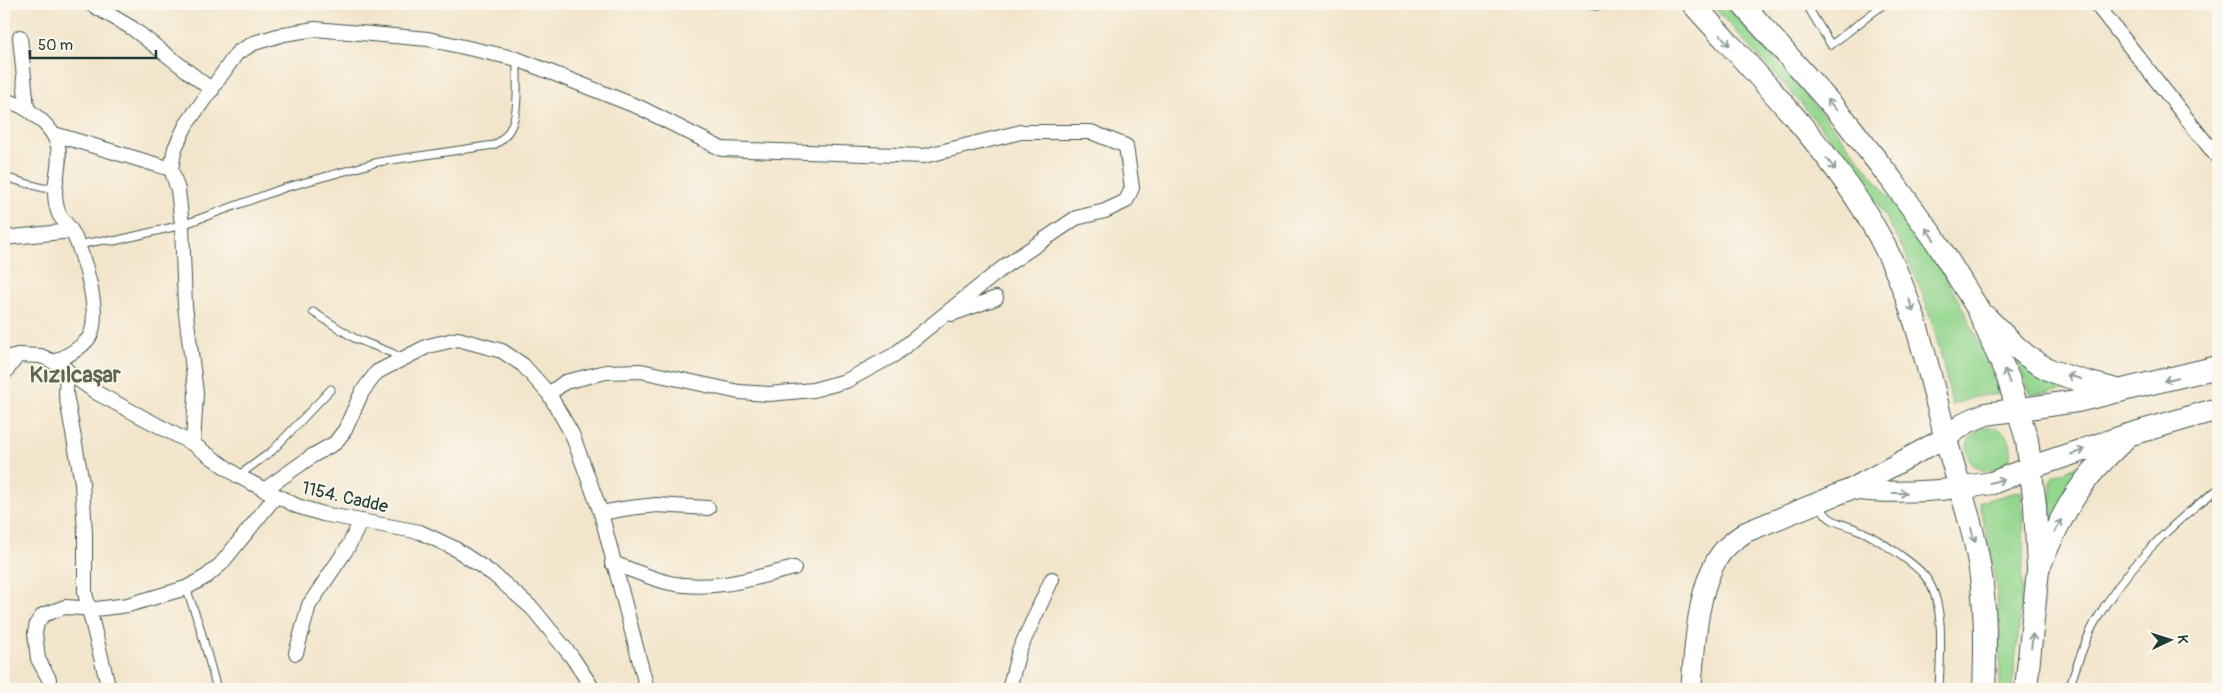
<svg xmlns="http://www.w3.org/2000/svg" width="2222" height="693" viewBox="0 0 2222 693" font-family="Pangolin,sans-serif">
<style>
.green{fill:#93d68e;stroke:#598a61}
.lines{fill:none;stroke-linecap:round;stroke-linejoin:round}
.lane-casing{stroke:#3f564b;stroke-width:9}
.street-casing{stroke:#3f564b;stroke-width:16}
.secondary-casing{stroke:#3f564b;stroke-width:22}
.primary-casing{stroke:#3f564b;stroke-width:24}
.lane{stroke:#fff;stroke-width:7}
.street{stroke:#fff;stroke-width:14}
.secondary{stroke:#fff;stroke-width:20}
.primary{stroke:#fff;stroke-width:22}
.oneway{stroke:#8f9e9a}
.labels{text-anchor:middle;stroke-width:4;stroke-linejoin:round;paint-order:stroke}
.street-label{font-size:18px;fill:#1f3d34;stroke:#fbf7ec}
.district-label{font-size:22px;font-weight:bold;fill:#5e6550;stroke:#fbf7ec}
</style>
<rect width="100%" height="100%" fill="#fbf7ec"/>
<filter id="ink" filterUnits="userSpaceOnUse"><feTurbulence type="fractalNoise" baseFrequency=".02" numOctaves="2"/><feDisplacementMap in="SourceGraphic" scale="10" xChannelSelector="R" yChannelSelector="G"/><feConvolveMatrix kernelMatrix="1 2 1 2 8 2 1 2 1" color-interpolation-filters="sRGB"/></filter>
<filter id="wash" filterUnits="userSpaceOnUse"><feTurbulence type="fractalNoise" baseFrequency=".0096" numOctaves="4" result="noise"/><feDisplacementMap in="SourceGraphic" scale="20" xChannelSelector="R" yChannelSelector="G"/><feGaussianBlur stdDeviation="1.12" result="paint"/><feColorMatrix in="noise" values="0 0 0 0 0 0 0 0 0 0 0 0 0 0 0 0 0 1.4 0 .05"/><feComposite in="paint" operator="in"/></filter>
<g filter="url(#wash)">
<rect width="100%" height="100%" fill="#f3e5cc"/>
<g class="green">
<path d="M1711 4H1726C1785 71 1845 137 1898 210 1919 238 1940 267 1957 298 1974 329 1987 361 2001 394L1978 396 1952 405C1943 359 1932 314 1913 271 1868 167 1785 87 1711 4Z"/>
<polygon points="2013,351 2083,387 2031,395"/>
<circle cx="1989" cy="449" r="22"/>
<polygon points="2101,456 2051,525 2051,481 2053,476"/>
<path d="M2021 491C2027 558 2020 623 2012 689H2000V634L1997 591 1980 502Z"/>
</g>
</g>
<g filter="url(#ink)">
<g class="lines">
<g class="lane-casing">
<g id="lane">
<polyline points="1585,4 1596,6 1605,4"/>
<polyline points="1806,4 1831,45 1884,4"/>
<polyline points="4,177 43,188 55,188"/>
<path d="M77 245 104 240 114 241 182 225 284 188 378 162 494 145C524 129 516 88 517 59"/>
<polyline points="313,312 354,338 392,353 401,359"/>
<polyline points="238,476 272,451 331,389"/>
<path d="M1820 505C1828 523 1839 522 1856 529 1871 534 1883 544 1896 552 1905 559 1915 565 1923 574 1947 600 1940 655 1939 689"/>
<polyline points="186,588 199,624 217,689"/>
<path d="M2069 689C2076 667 2083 645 2094 624 2123 571 2170 524 2218 489"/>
</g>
</g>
<g class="street-casing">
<g id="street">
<polyline points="91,4 132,28 212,90"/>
<polyline points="2096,4 2218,158"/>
<polyline points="20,37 27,108"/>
<path d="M4 101C17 102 27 108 37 117 80 151 44 176 59 214 62 220 68 225 71 230 83 250 104 319 88 339 79 350 66 356 54 362"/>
<polyline points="54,134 171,169"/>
<polyline points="4,238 71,231"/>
<polyline points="952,314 996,298"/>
<polyline points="4,358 18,355 41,356 54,362 97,393 193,444 238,476 297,506 323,514 420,532 454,548 493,574 533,609 572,657 593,689"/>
<polyline points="67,370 66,394 82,483 85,533 85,593 109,689"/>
<polyline points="4,374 18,355"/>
<polyline points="193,444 196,393 185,306 182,225 178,190 171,169 173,158 175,148 186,125 237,53 254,43 284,34 315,29 428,39 517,59 641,108 722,149 924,156 1021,132 1091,132 1126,146 1132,188 1126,201 1105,211 1076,218 1005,266 894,355 846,381 813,390 769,394 739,392 641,371 606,372 565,382 549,394"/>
<polyline points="264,490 312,456 335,443 345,430 362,392 377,372 428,346 458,339 502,351 523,365 549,394 572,434 601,513 647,689"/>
<polyline points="601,513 629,508 657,505 708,508"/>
<path d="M612 563C631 569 651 579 670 583 712 592 754 578 794 568"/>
<polyline points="296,653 309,605 348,547 361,521"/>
<polyline points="49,679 38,659 35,633 37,623 43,615 65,607 96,609 128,605 186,588 207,576 221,564 275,497"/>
<polyline points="1009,689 1019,651 1052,579"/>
</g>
</g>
<g class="secondary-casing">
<g id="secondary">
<path d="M1851 489C1888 494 1923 492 1959 488"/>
<path d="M1691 689C1695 650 1696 596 1716 561 1723 548 1734 540 1746 532L1851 489 1946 437"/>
</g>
</g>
<g class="primary-casing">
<g id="primary">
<path d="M1693 4C1753 71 1820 138 1867 215 1910 284 1926 357 1945 436 1955 473 1968 510 1976 547 1986 594 1986 642 1984 689"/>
<polyline points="1742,4 1845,120 1891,179 1934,238 1978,309 2008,378 2027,440 2035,505 2038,570 2026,689"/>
<path d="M1986 317C2006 337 2026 360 2052 371 2074 380 2097 384 2119 391"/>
<polyline points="1946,437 1967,422 1986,414 2077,401 2218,367"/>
<polyline points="1959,488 1992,483 2032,467 2128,435 2218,409"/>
<path d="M2040 565C2052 536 2065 508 2084 483 2096 466 2112 452 2126 437"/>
</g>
</g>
<use href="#lane" class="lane"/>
<use href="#street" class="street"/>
<use href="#secondary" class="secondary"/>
<use href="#primary" class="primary"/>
</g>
<defs><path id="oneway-shaft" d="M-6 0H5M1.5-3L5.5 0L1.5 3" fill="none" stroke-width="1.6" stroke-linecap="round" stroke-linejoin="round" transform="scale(1.25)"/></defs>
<g class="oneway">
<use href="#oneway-shaft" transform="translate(1725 40) rotate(49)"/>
<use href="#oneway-shaft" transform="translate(1832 105) rotate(-131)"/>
<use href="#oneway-shaft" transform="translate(1831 164) rotate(53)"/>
<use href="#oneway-shaft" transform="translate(1930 234) rotate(-125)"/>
<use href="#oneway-shaft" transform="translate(1911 305) rotate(71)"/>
<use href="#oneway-shaft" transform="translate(2007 376) rotate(-111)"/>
<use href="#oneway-shaft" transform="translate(2074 377) rotate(-164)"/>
<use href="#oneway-shaft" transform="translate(2171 379) rotate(166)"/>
<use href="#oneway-shaft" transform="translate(2078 452) rotate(-19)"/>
<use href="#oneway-shaft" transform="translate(1997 481) rotate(-16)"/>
<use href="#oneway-shaft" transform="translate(1900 493)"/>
<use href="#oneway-shaft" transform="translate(2058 526) rotate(-62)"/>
<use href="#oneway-shaft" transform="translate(1973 535) rotate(75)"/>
<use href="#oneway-shaft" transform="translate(2032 641) rotate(-84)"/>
</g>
</g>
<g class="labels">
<g class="street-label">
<text transform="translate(345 497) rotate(13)" y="6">1154. Cadde</text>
</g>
<g class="district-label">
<text x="75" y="382">Kızılcaşar</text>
</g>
</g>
<rect width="2222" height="693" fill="none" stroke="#fbf7ec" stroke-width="20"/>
<g transform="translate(2170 640) rotate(86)" stroke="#fbf7ec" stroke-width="4" paint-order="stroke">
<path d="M0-4L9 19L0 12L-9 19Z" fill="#1f3d34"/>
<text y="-8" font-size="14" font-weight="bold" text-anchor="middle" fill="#1f3d34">K</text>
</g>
<path d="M30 50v8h126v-8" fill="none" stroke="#1f3d34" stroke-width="2.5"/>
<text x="38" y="50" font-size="15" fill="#1f3d34" stroke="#fbf7ec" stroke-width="4" paint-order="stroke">50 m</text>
</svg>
